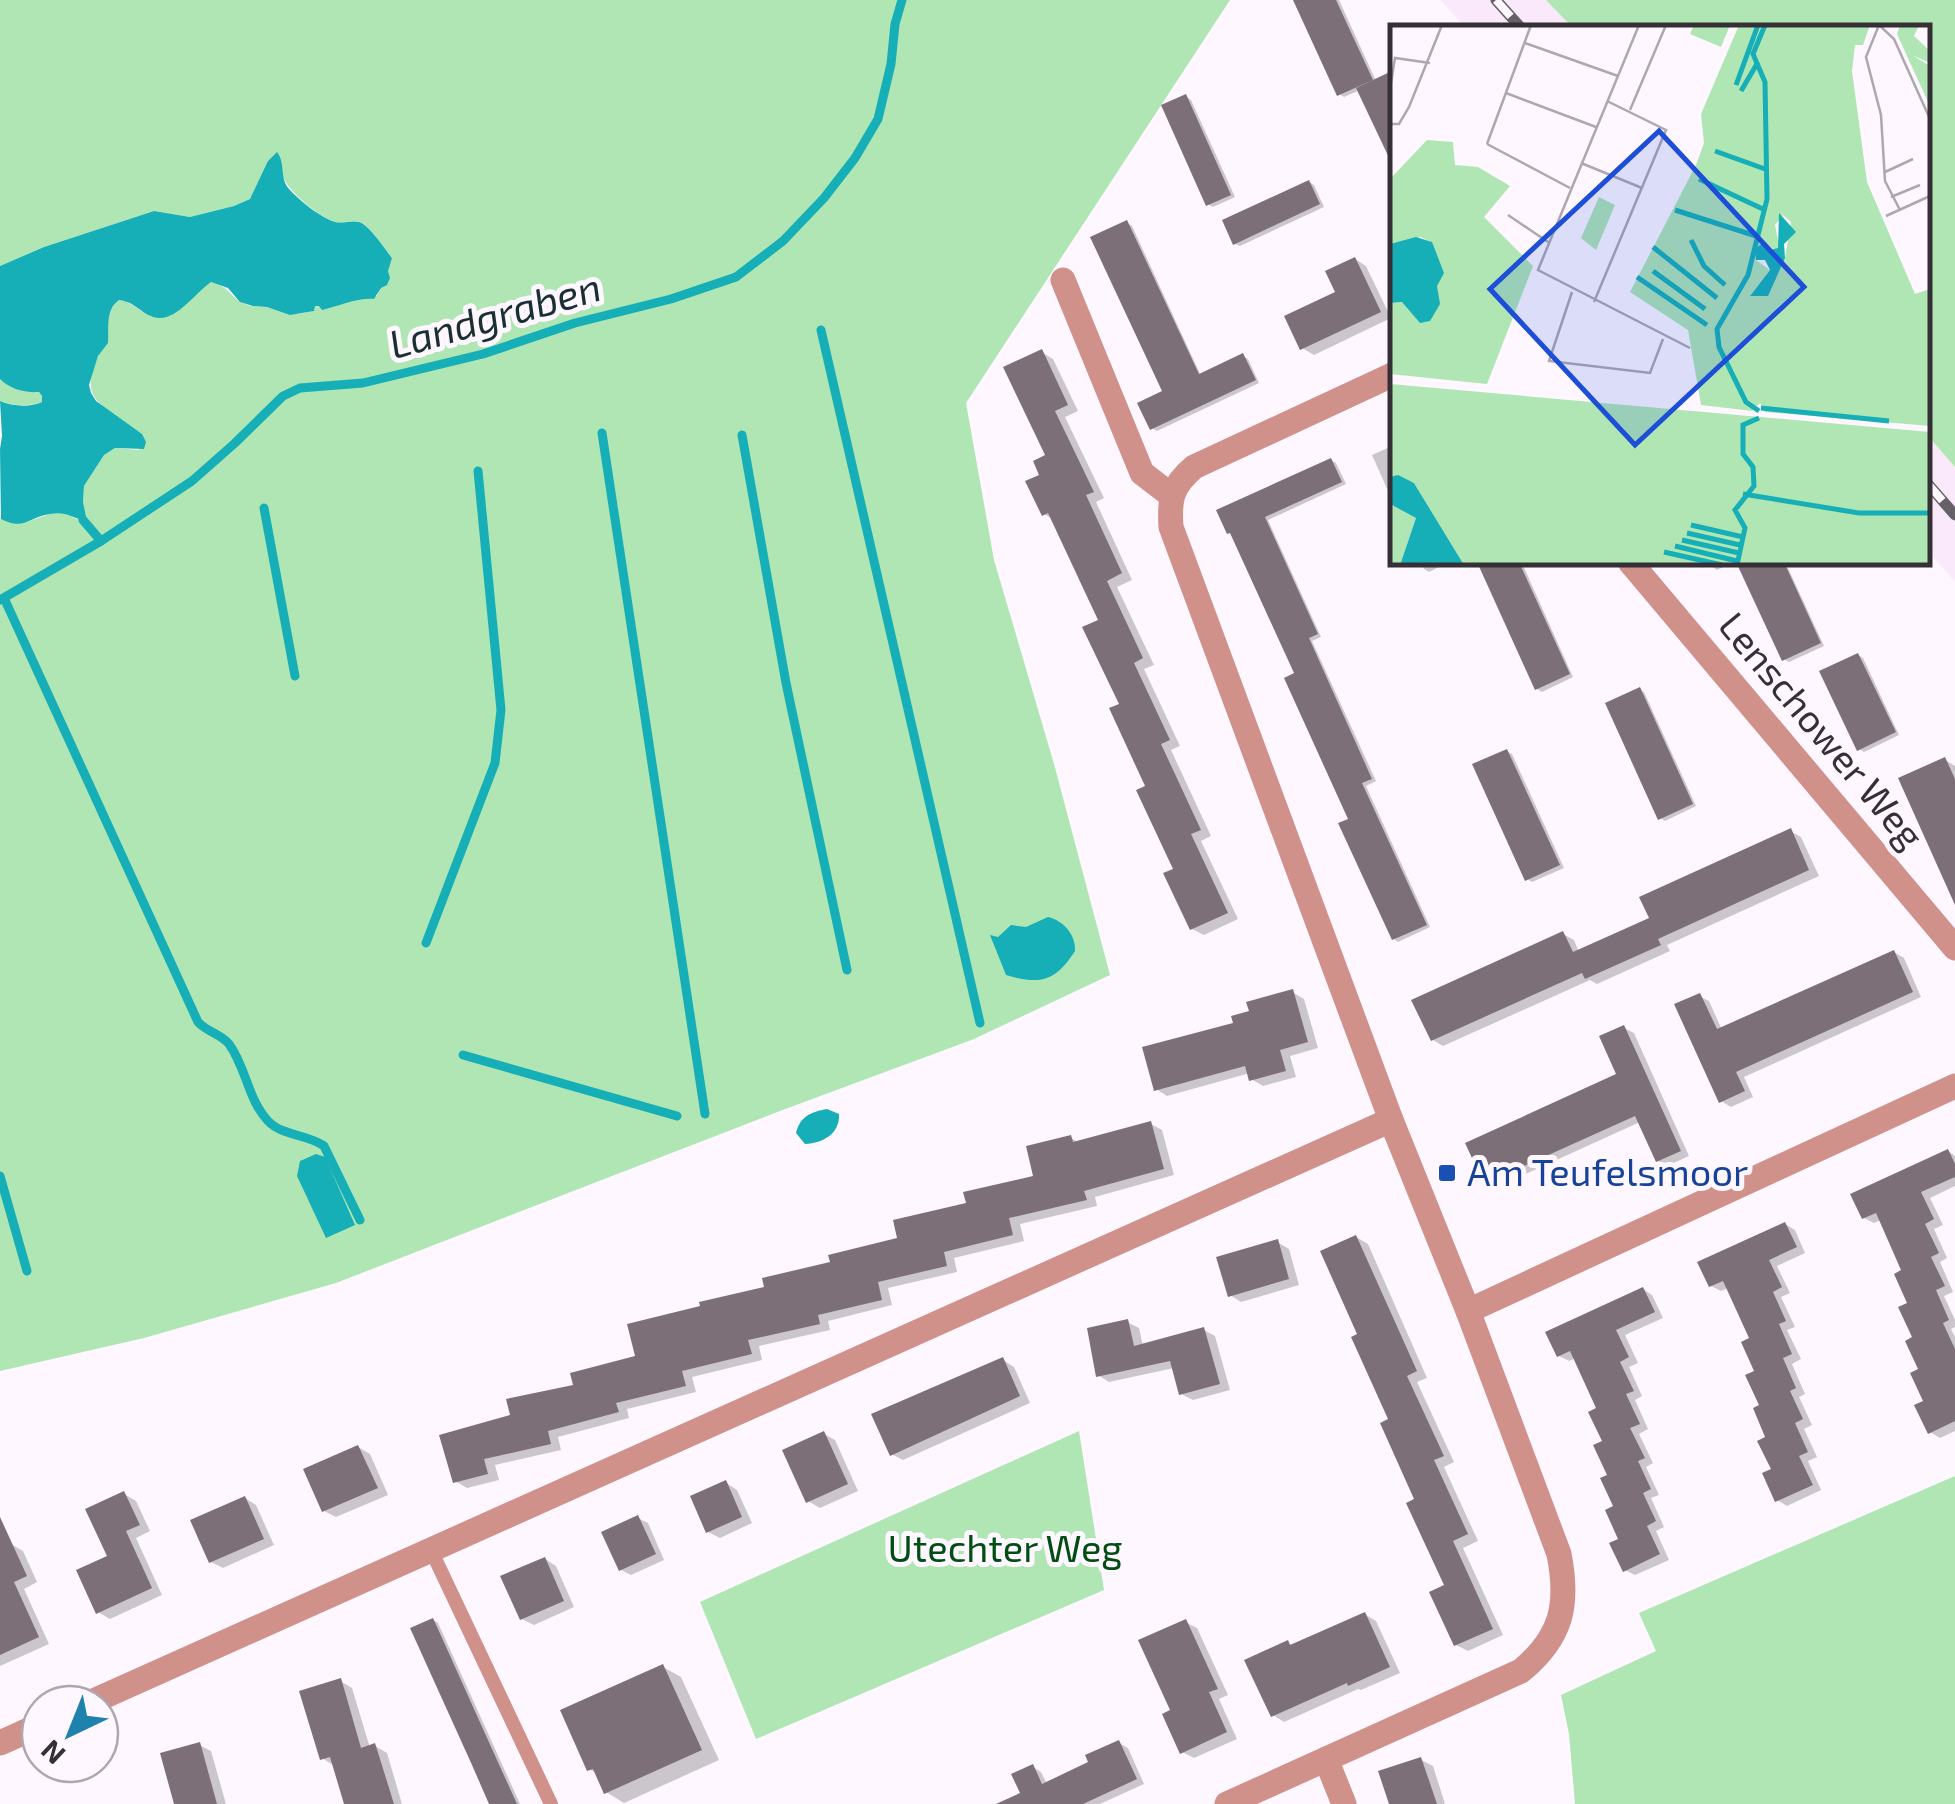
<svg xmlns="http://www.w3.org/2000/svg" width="1955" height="1804" viewBox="0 0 1955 1804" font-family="'Exo 2',sans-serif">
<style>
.built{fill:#fae8fb}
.green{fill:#b0e6b3}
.water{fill:#16afb7}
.shadow{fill:#0003}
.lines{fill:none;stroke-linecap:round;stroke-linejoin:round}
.stream{stroke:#16afb7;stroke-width:9}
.building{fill:#7d6f78}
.service{stroke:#d0918b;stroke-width:14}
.minor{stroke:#d0918b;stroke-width:25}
.rail-casing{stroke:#666167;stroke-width:11}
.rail{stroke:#fef7ff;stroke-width:8;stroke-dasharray:22;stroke-linecap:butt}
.transit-dot{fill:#1a4fb4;stroke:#fef7ff;stroke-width:4}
.labels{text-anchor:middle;stroke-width:10;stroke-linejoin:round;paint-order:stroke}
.street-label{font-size:38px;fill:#343035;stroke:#fef7ff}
.transit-label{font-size:38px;fill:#164399;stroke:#fef7ff;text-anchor:start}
.park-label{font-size:38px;fill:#004e12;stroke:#fef7ff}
.water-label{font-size:40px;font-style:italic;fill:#192f31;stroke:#fef7ff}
.inset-river{fill:none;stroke:#16afb7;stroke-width:5}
.inset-road{fill:none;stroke:#ada7ae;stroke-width:2.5}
.view{fill:#1d4ed8;fill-opacity:0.15;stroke:#1d4ed8;stroke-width:5}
.inset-edge{fill:none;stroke:#343035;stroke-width:5}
</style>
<rect width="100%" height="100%" fill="#fef7ff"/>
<g class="built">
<polygon points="1440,0 1546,0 1572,27 1465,27"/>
<polygon points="1928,436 1955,467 1955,582 1928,551"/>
</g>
<g class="green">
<path d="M0 0H1230L966 403 994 560 1054 764 1110 975 974 1039 780 1111 336 1283 144 1338 0 1371V518C33 535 48 499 76 519L86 515 83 502 84 486 104 455 115 448 139 450 142 434C91 398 75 399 108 336 106 324 109 307 119 300L126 301 151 317 210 282C229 286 229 296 243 303 250 307 259 306 267 307 291 313 286 317 313 311L315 306 377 296 392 258C385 249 369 225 359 222 352 220 343 224 335 222 319 217 286 190 282 174L259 182 250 199 234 206 190 217 154 211 44 247 0 266Z"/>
<polygon points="1546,0 1955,0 1955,467 1928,436 1928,28 1572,27"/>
<path d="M0 379C10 388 26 393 39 392L42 396V402C29 407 12 406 0 401Z"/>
<polygon points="1079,1431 1104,1590 756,1739 700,1602"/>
<polygon points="1955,1476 1955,1804 1575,1804 1569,1734 1561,1695 1656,1651 1639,1613"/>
</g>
<g class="water">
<path d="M277 152C286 164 279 177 289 189 300 201 320 217 335 222 343 224 352 220 359 222 369 225 385 249 392 258L388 271 390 278 387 285 381 288 374 299C360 297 338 306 322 310L319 306H315L314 311 290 315 267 307 253 306 240 302 228 288 211 282C192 295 173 328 148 315 138 309 131 301 119 300 105 310 109 328 108 343L98 356 89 385 91 393 96 401 142 434 146 442 144 449 115 448 104 455 84 486 83 502 86 516 83 520C70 517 66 511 50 514 28 517 25 531 1 519L0 449 2 436 0 401C12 406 29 408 42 402V396L39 392C24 393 10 389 0 379V266L44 247 154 211 190 217 234 206 250 199 268 161Z"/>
<path d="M1048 917C1064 921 1076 935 1075 951 1055 982 1040 985 1006 975L990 935 998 937 1011 925 1026 927Z"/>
<path d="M827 1109 839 1114C840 1134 823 1143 805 1144L796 1133C800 1116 811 1112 827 1109Z"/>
<polygon points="316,1154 325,1157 355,1225 326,1238 297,1176 300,1161"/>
</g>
<g class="shadow">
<polygon points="1296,0 1339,0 1376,81 1392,74 1392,160 1360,90 1344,97 1339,94"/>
<polygon points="1186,97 1191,100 1235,197 1213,207 1208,204"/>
<polygon points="1309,182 1314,185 1324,207 1240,246 1235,244"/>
<polygon points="1127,223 1132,226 1201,376 1243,356 1248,359 1259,383 1157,431 1152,428 1165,393"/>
<polygon points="1355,259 1366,266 1391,318 1314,355 1302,348 1338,293"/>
<polygon points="1041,352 1053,359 1078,411 1065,417 1104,498 1096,502 1132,580 1117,587 1154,665 1144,669 1180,746 1171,750 1211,836 1201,841 1238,919 1204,935 1192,929 1101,621 1054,520 1044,514 1042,476 1048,456"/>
<polygon points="1392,446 1392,500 1372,455"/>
<polygon points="1331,460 1336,463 1346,484 1268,520 1321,637 1312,641 1376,781 1366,786 1430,927 1398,942 1394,939 1297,675 1233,535"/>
<polygon points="1421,562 1449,562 1429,572 1424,569"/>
<polygon points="1512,562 1522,563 1573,677 1542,692 1537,689"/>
<polygon points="1705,562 1734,562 1717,570"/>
<polygon points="1784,565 1788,568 1824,646 1789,662 1784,659"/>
<polygon points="1858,655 1863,658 1899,735 1864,752 1859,749"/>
<polygon points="1640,690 1644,692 1696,806 1665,821 1660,818"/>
<polygon points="1507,752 1512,754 1564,868 1532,882 1527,879"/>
<polygon points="1945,760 1955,766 1955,884"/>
<polygon points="1790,831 1801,837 1819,876 1667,945 1670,951 1597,984 1590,980 1443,1046 1433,1040 1563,934 1574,940 1579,952 1652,920"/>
<polygon points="1894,952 1904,958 1921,997 1744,1077 1753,1097 1731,1107 1721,1101 1699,996 1709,1001 1722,1030"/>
<polygon points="1292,992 1304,999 1318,1048 1290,1056 1296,1077 1263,1086 1251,1079 1250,1073 1167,1096 1156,1089 1236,1024"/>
<polygon points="1624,1028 1634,1033 1689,1156 1667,1166 1658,1161 1640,1122 1495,1188 1486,1182 1619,1075"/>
<polygon points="1151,1124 1162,1130 1174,1175 1095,1197 1097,1206 1020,1224 1024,1241 954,1258 957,1272 888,1288 892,1305 828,1321 830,1330 759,1346 762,1360 692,1377 696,1392 627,1409 629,1418 558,1437 561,1450 495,1465 499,1480 467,1488 455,1481 513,1417 638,1358 767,1289 900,1240 969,1204 1036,1178 1071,1138 1080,1143"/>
<polygon points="1948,1151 1955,1156 1955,1186 1930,1198 1943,1225 1934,1229 1947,1258 1940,1262 1953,1292 1944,1296 1955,1320 1955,1327 1951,1329 1955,1337 1955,1431 1940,1438 1930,1432 1904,1272 1881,1220 1874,1223 1864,1218"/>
<polygon points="1785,1224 1795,1230 1805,1253 1777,1266 1790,1293 1781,1297 1795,1327 1787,1330 1801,1359 1792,1364 1805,1394 1799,1397 1812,1425 1804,1429 1817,1457 1808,1461 1821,1490 1787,1506 1777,1500 1752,1339 1728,1288 1721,1291 1711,1286"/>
<polygon points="1356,1237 1368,1244 1427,1378 1417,1382 1454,1462 1444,1467 1478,1541 1463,1548 1503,1635 1468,1651 1456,1645 1447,1586 1361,1335"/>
<polygon points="1277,1242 1289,1249 1299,1285 1241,1302 1230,1295"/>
<polygon points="1643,1289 1652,1295 1663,1318 1625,1335 1638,1363 1629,1367 1642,1396 1635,1400 1648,1429 1639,1434 1653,1463 1646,1467 1659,1495 1651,1498 1664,1527 1656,1531 1669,1560 1635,1575 1625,1570 1600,1409 1576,1358 1569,1361 1559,1356"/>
<polygon points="1127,1322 1139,1328 1143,1346 1204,1330 1215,1336 1230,1390 1193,1400 1181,1394 1174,1368 1109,1382 1098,1375"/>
<polygon points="1003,1360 1014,1367 1030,1403 903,1460 891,1454"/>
<polygon points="824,1434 835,1440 858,1491 820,1508 808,1501"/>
<polygon points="358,1447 370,1454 388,1495 336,1517 324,1511"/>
<polygon points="726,1483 737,1490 752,1523 720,1538 708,1532"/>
<polygon points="124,1494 136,1501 150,1531 136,1538 162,1595 110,1619 98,1612"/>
<polygon points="245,1498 256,1505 274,1545 223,1568 211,1562"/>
<polygon points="638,1518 648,1523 664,1560 631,1575 621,1570"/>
<polygon points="11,1544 23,1551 37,1582 24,1589 49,1644 0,1666 0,1549"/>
<polygon points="545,1559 556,1566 574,1607 534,1625 522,1619"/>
<polygon points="1364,1614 1376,1621 1400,1673 1361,1690 1358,1689 1284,1722 1273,1715 1288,1643 1294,1646"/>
<polygon points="433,1620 438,1623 520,1804 492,1804"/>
<polygon points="1185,1622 1197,1628 1228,1695 1219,1699 1237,1739 1194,1758 1182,1752 1173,1711"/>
<polygon points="663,1667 681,1677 719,1760 624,1803 606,1792 598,1774 589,1769"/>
<polygon points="340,1681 352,1688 370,1748 375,1746 387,1753 402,1804 347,1804 333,1765 322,1758"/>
<polygon points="1119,1743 1128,1748 1144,1784 1100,1804 1011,1804 1024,1798 1033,1767 1041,1772 1047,1784 1092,1764"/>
<polygon points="199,1745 211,1751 226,1804 176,1804"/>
<polygon points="1421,1760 1433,1766 1445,1804 1391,1804"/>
</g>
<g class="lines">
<g class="stream">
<polyline points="821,330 980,1023"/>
<polyline points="602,433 705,1114"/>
<polyline points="742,435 786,683 847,970"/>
<polyline points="264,508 295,676"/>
<polyline points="83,520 101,541"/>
<path d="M4 598 198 1022C207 1032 221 1034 229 1044 246 1067 248 1100 268 1121 282 1136 307 1134 324 1146L360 1220"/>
<polyline points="0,600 101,541 192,481 235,443 283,396 300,388 363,383 483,354 575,323 671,299 736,277 783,241 824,198 855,158 878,119 891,64 895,24 902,0"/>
<polyline points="426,943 495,763 501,710 478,471"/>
<polyline points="463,1055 677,1116"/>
<polyline points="0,1176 27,1271"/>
</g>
</g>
<g class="building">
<polygon points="1293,0 1336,0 1373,80 1337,96"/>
<polygon points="1392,71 1392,164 1356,88"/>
<polygon points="1186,94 1231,195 1206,206 1161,105"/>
<polygon points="1309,180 1320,204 1233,245 1222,220"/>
<polygon points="1127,220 1199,374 1243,353 1256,380 1150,430 1137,403 1162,391 1090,237"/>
<polygon points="1355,257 1381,312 1300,350 1284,316 1335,292 1325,271"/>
<polygon points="1042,349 1068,405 1055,411 1094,492 1086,495 1122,573 1107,581 1143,658 1134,663 1170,740 1161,744 1201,830 1191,834 1228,913 1190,930 1163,873 1173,869 1136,790 1145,786 1109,708 1119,704 1082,627 1098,620 1048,513 1042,516 1025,481 1039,475 1033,461 1045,455 1003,367"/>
<polygon points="1331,458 1342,482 1265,517 1318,634 1309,638 1372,779 1362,783 1427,925 1392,940 1338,823 1348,819 1284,678 1294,673 1230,533 1227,534 1216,510"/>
<polygon points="1477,562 1519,562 1570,674 1535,690"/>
<polygon points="1736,562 1784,562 1821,643 1782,661"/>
<polygon points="1858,653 1896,732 1857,751 1819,671"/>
<polygon points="1640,687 1693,804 1658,820 1605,703"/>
<polygon points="1507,749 1560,865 1525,881 1472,764"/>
<polygon points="1945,757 1955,779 1955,905 1898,778"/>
<polygon points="1791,828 1809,870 1658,939 1661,945 1585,979 1582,973 1431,1041 1411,1000 1563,931 1573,952 1649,918 1639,897"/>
<polygon points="1894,950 1913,992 1736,1072 1745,1091 1719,1103 1674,1004 1700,993 1717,1029"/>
<polygon points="1293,989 1308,1042 1280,1050 1286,1071 1249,1081 1245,1066 1154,1091 1142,1047 1233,1023 1231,1016 1249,1011 1246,1002"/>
<polygon points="1624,1025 1681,1151 1656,1162 1635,1116 1484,1184 1465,1143 1616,1074 1599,1036"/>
<polygon points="1151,1121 1164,1169 1084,1191 1087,1200 1009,1218 1013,1235 944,1252 947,1266 878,1282 882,1300 818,1315 820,1324 748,1340 752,1354 682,1371 686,1386 616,1403 619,1412 548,1431 551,1444 484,1459 488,1474 453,1483 439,1435 510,1415 506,1399 573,1385 570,1373 635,1356 627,1324 700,1306 699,1302 764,1287 762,1278 830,1262 828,1255 897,1238 893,1220 966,1203 963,1192 1033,1176 1026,1146 1071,1135 1073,1142"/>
<polygon points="1948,1149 1955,1164 1955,1177 1921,1192 1934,1219 1925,1224 1939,1253 1931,1257 1945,1286 1936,1290 1949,1320 1943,1323 1955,1349 1955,1421 1928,1434 1914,1405 1923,1401 1910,1373 1918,1369 1905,1341 1912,1337 1898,1307 1907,1303 1894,1274 1901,1270 1876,1213 1862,1219 1850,1194"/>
<polygon points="1785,1222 1797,1247 1769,1260 1782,1287 1773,1292 1786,1321 1779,1324 1792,1354 1783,1358 1796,1388 1790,1391 1803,1419 1795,1423 1808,1452 1799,1456 1813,1485 1775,1502 1762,1473 1771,1469 1757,1441 1765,1437 1753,1408 1759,1405 1745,1375 1754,1371 1741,1342 1749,1338 1723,1281 1709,1287 1697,1262"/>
<polygon points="1356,1235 1417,1371 1407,1376 1444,1456 1434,1460 1468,1534 1453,1541 1493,1629 1454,1646 1429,1592 1444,1585 1406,1503 1414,1499 1380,1423 1388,1419 1351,1337 1357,1334 1320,1251"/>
<polygon points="1278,1239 1289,1279 1228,1297 1216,1257"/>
<polygon points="1643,1287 1655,1312 1616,1330 1629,1357 1620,1362 1634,1391 1626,1394 1640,1424 1630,1428 1645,1458 1638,1461 1651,1489 1643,1493 1656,1521 1647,1526 1660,1554 1623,1572 1609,1543 1618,1539 1605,1510 1613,1506 1600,1478 1607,1475 1593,1445 1602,1441 1588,1412 1596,1408 1570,1351 1557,1357 1545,1332"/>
<polygon points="1128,1319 1134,1346 1204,1327 1220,1384 1179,1395 1170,1361 1096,1377 1087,1328"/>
<polygon points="1003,1357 1020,1396 890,1456 871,1414"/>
<polygon points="824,1431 848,1484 806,1503 782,1450"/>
<polygon points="358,1445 378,1488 322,1512 303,1469"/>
<polygon points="726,1480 742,1517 706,1533 690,1496"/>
<polygon points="124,1491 140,1525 126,1531 152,1588 96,1614 76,1570 107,1556 85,1509"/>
<polygon points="245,1496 264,1539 209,1563 190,1520"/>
<polygon points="638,1515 656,1554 619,1571 601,1532"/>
<polygon points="0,1517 27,1576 14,1582 39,1637 0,1655"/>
<polygon points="545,1557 564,1601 520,1620 500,1576"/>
<polygon points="1365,1612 1390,1667 1348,1686 1347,1683 1271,1717 1244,1660 1288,1640 1290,1645"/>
<polygon points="433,1618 492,1749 517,1804 489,1804 472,1765 410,1628"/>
<polygon points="1186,1619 1218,1689 1209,1692 1227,1732 1180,1754 1162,1714 1170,1710 1138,1640"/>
<polygon points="663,1664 702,1750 604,1794 593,1769 587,1771 560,1710"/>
<polygon points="341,1678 361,1748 375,1743 394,1804 344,1804 330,1757 320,1760 299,1691"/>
<polygon points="1119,1740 1137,1779 1083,1804 996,1804 1020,1793 1011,1774 1033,1764 1042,1784 1088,1762 1085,1755"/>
<polygon points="200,1742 217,1804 174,1804 160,1753"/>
<polygon points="1421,1757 1437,1804 1389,1804 1378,1771"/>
</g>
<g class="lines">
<polyline class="service" points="431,1550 551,1804"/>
<g class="minor">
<polyline points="1063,280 1142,473 1172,496"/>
<polyline points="1630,562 1955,948"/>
<polyline points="1468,1311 1955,1086"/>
<polyline points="87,1704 1391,1120"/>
<polyline points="0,1743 40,1725"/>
<polyline points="1326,1759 1344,1804"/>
<path d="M1227 1804 1521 1671C1562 1637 1569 1605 1559 1554L1468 1311 1391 1120 1171 527C1169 498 1172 486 1194 467L1392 375"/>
</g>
<g class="rail-casing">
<g id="rail">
<polyline points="1496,0 1521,28"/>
<polyline points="1928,484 1955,515"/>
</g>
</g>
<use href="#rail" class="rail"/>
</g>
<rect class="transit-dot" x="1437" y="1163" width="20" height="20" rx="5"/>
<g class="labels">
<g class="street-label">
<text transform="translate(1821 731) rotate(50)" y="13">Lenschower Weg</text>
</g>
<g class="transit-label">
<text x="1467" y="1186">Am Teufelsmoor</text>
</g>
<g class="park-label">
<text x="1005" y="1562">Utechter Weg</text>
</g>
<g class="water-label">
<text transform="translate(495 316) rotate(-16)" y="14">Landgraben</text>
</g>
</g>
<g transform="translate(1390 25)">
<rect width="540" height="540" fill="#fef7ff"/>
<path d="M304 0H340L331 22 300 9ZM349 0H480L473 20H465L462 46 477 157 525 269 540 264V401L375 387 370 378 362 386 311 380 298 305 240 267 306 140 314 118 311 89ZM393 190 401 197 395 233 377 271H360L380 245 366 235V224L374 217 391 230 385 200ZM510 0H529L524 11 540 26V38L522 30 540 41 538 77 507 9ZM37 115 63 117 65 140 88 142 120 161 94 192 143 241 97 359 0 349V278L48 275 41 217 31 212 0 219V154ZM209 172 225 180 206 225 191 213ZM0 359 540 407V540H74L24 458 0 451ZM0 479 26 493 10 540H0Z" fill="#b0e6b3" fill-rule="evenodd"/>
<path d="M389 188 406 207 394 219 395 233 378 271H360L380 245 375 235H366L365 224 374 217 380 225 388 223ZM26 212 42 217 54 248 47 261 50 279 40 296 30 298 12 277 0 278V219ZM8 450 24 458 74 540H10L26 493 0 479V452Z" fill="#16afb7"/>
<path class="inset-river" d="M346 60 368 0M351 66 368 37M325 126 375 144M309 154 375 185M285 185 366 211M301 215 314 241 335 260M263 222 327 273M263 246 315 284M247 252 317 300M371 383 499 396M369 386 356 377 329 322 327 304 358 250 377 174 375 57 363 29 375 0M353 469 469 488H540M301 500 353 512M297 508 350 520M292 515 349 528M285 521 347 536M274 527 332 540M347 540 355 503 345 485 364 461 363 442 353 429V400L369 393"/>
<path class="inset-road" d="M249 0 148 245 300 323M489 0 476 32 491 90 495 156 510 185M489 0 504 14 540 94M135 18 228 51M0 64 5 33 40 38M116 68 206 102M240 85 276 0M0 99H9L19 82 52 0M97 119 141 0M97 119 180 163M191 138 252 163M495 147 523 134M501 172 530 160M118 190 158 217M496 191 540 171M182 267 159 336 260 348 273 314M204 277 276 105 217 76"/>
<path class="view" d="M269 106 414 262 245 420 100 264Z"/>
<rect width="540" height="540" class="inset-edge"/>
</g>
<g transform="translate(70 1734) rotate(223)"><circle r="48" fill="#fef7ff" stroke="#ada7ae" stroke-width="2.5"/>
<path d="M0-8L18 38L0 25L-18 38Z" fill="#1e82ac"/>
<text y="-15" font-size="28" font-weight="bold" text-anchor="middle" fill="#343035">N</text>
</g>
</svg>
